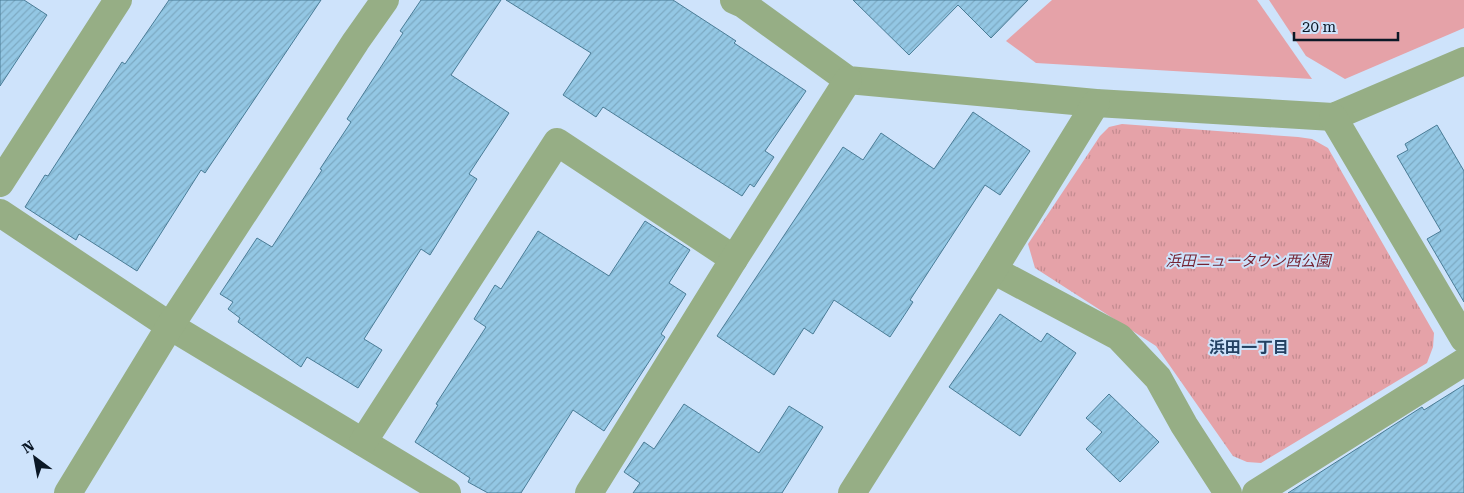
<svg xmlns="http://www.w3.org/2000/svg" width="1464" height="493" viewBox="0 0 1464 493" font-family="'Roboto Serif','Noto Sans JP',serif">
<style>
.grass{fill:url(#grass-tufts)}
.garden{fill:#e5a2a8}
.building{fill:url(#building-hatch);stroke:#4a7c96}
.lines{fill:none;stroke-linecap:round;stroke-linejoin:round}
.minor{stroke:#96ae85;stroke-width:28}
.labels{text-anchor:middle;stroke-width:4;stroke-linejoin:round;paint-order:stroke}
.park-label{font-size:15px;font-style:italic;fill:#752534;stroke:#cee3fb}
.neighbourhood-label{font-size:16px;font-weight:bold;fill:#244162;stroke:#cee3fb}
</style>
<defs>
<pattern id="grass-tufts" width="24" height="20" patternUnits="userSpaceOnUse" patternTransform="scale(1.25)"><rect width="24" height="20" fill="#e5a2a8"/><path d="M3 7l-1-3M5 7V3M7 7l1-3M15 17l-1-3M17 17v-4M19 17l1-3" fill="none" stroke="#c38b90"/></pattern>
<pattern id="building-hatch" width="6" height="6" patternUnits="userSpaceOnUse" patternTransform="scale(1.25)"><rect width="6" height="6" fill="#93c7e4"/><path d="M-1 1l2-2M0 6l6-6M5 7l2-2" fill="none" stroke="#7daac3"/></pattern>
</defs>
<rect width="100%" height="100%" fill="#cee3fb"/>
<polygon class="grass" points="1122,124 1298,137 1312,139 1328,148 1434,333 1433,347 1427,363 1261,463 1247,462 1233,456 1156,346 1035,268 1028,244 1100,136 1109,127"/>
<g class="garden">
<polygon points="1052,0 1257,0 1312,79 1036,63 1006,41"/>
<polygon points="1269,0 1464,0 1464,28 1345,79 1306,56"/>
</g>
<g class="building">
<polygon points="0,0 24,0 47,15 0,86"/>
<polygon points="169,0 321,0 205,173 201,170 137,271 79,234 76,240 25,207 45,175 48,176 122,62 125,64"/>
<polygon points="421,0 501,0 451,75 509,113 469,174 477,179 430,255 421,249 364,339 382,350 358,388 307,357 301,367 238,322 240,318 228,309 233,302 220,294 257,238 272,247 322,170 320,169 351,122 347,119 403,33 400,31"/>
<polygon points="506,0 673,0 736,41 734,43 806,91 765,151 774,157 754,187 750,184 742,196 603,107 596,117 563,95 591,53"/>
<polygon points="853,0 1028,0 991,38 958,5 909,55"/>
<polygon points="973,112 1030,151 1000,195 985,185 910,300 913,302 890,337 834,300 813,334 804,328 774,375 717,336 843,147 863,160 881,133 934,169"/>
<polygon points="1437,125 1464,171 1464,302 1427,239 1441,231 1397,156 1408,150 1405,144"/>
<polygon points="645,221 690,250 669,283 686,294 661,334 665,337 604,431 573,410 521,493 488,493 468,482 470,478 415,442 438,405 436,404 486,327 474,319 495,285 501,289 538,231 609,276"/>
<polygon points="1000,314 1041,342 1047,333 1076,353 1020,436 949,387"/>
<polygon points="1464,385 1464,493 1288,493 1422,407 1424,410"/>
<polygon points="1109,394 1159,442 1120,482 1086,449 1102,432 1086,418"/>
<polygon points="684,404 759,453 789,406 823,427 782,493 633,493 640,483 624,472 644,442 654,449"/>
</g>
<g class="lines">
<g class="minor">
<polyline points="734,0 743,4 848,80 1096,103 1333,117 1464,61"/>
<polyline points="1333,117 1464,339"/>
<polyline points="0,183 118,0"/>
<polyline points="0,213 170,326 447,493"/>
<polyline points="993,270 1119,337 1158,378 1184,425 1228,493"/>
<polyline points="363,442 557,142 734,259"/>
<polyline points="68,493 170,326 356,41 385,0"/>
<polyline points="589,493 734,259 848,80"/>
<polyline points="852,493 993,270 1096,103"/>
<polyline points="1256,493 1464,362"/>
</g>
</g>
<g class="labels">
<g class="park-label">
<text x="1248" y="266">浜田ニュータウン西公園</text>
</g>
<g class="neighbourhood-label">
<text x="1249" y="353">浜田一丁目</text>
</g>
</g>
<g transform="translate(35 458) rotate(328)" stroke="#cee3fb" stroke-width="4" paint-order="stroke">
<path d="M0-4L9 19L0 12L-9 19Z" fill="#0b1826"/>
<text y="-8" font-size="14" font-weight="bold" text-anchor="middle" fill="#0b1826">N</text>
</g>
<path d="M1294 32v8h104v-8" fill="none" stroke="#0b1826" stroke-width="2.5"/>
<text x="1302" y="32" font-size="15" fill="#0b1826" stroke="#cee3fb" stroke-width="4" paint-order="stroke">20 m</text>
</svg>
